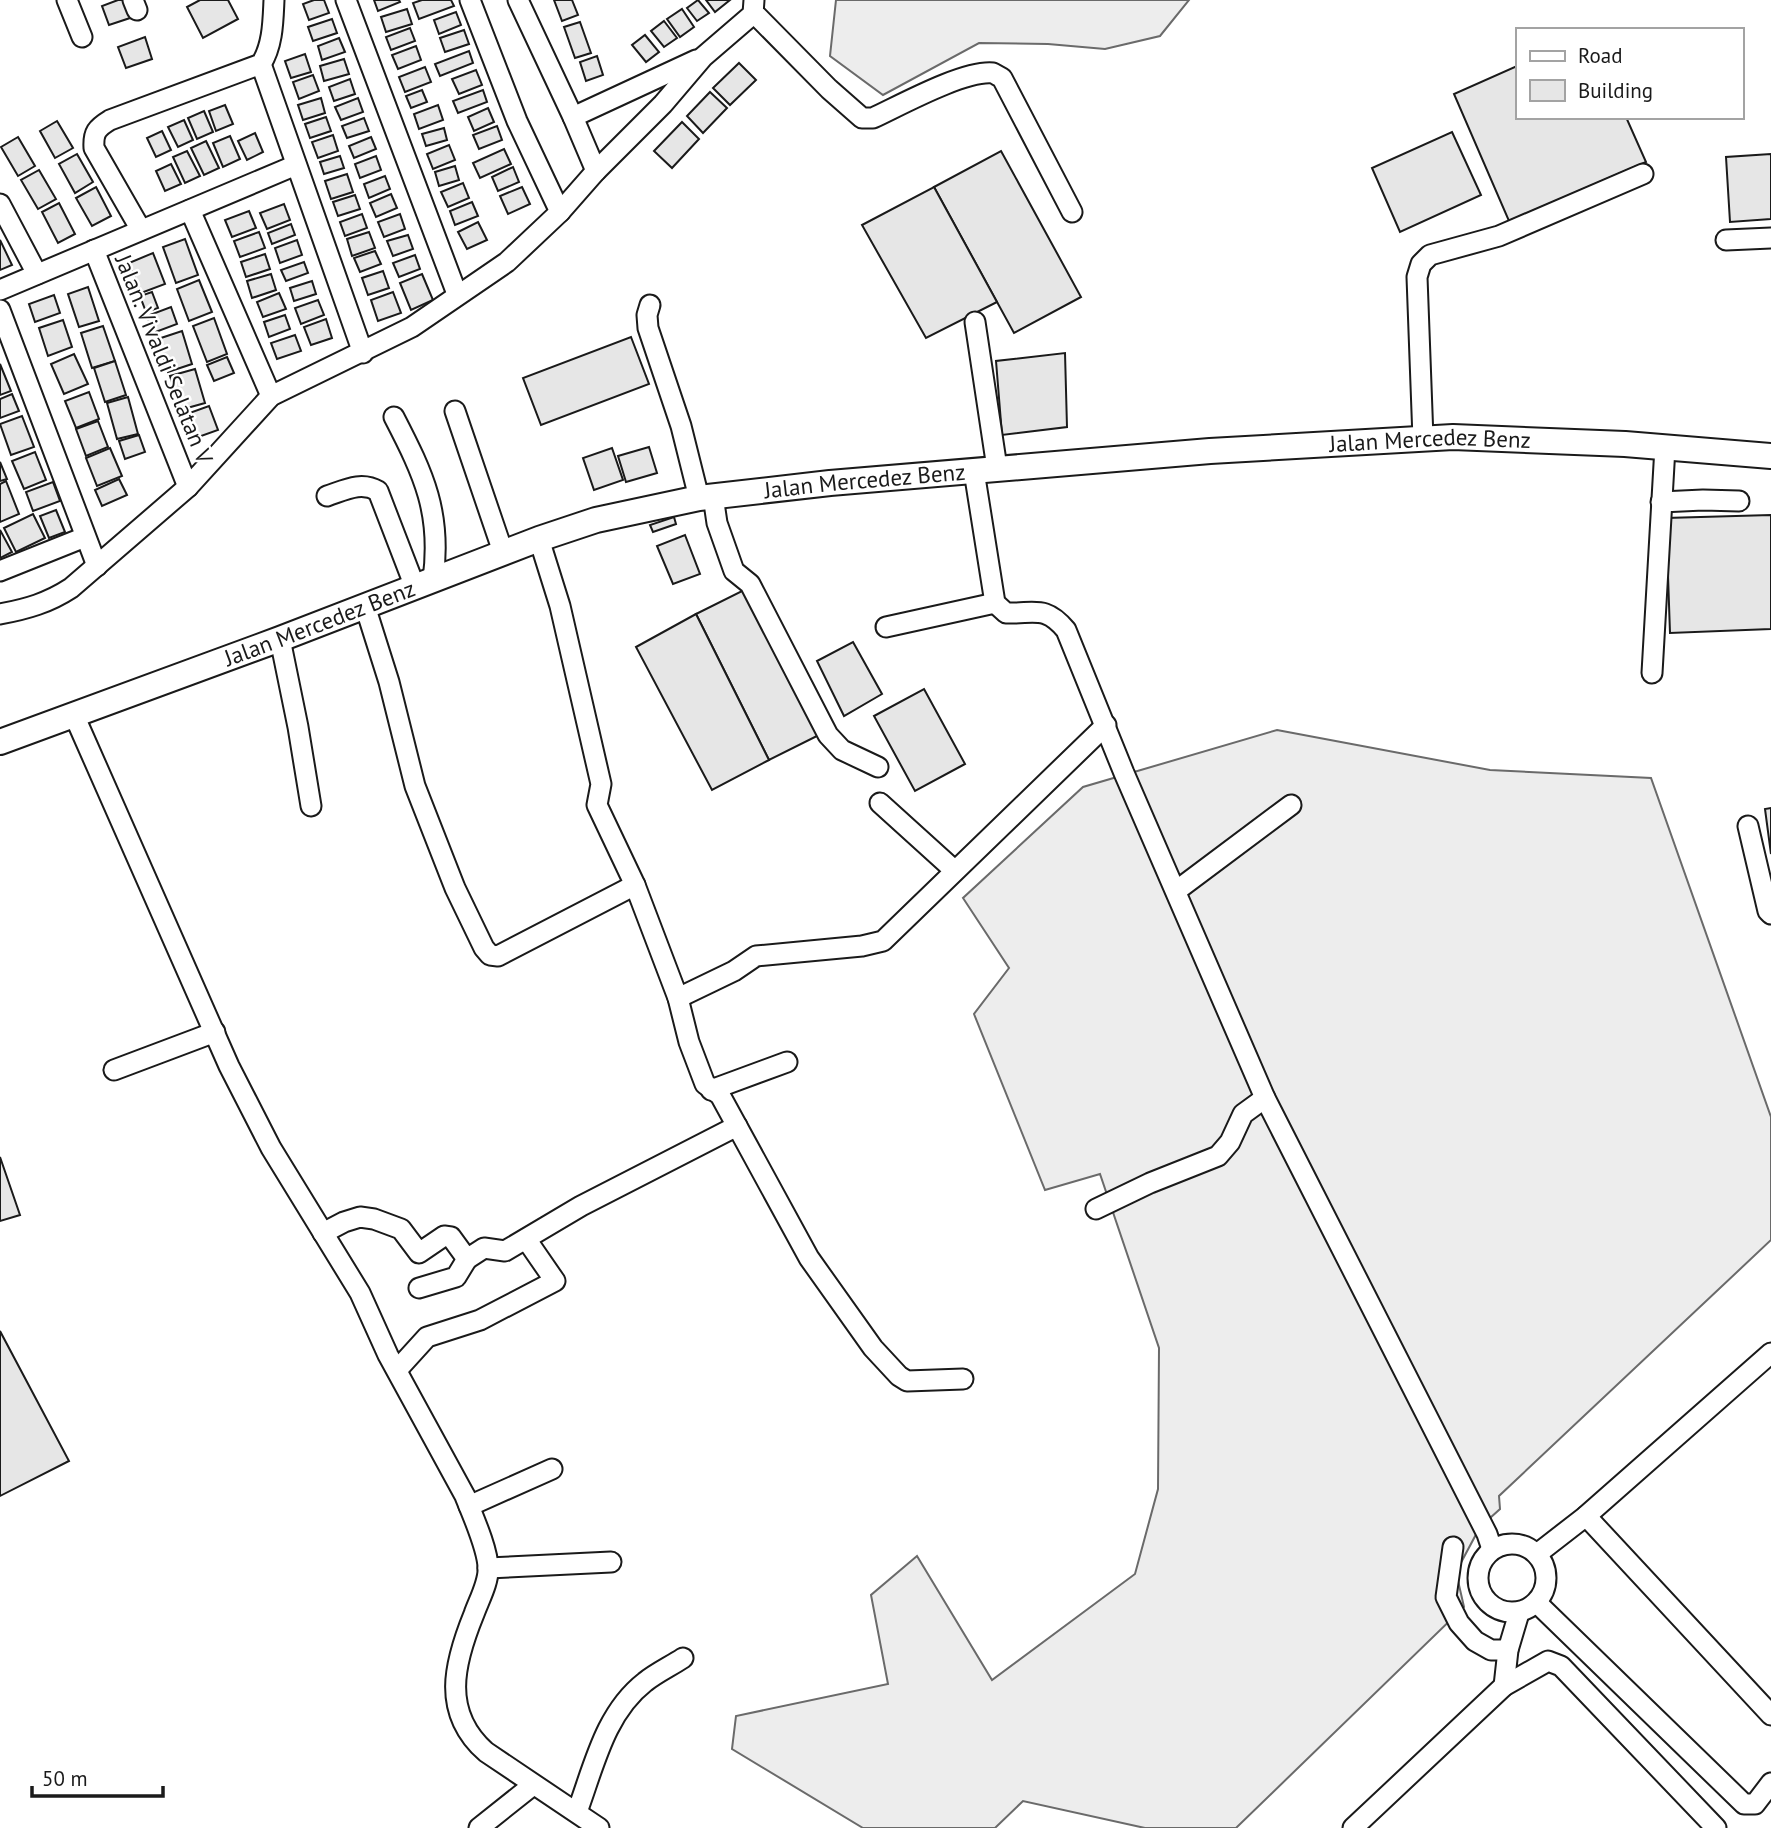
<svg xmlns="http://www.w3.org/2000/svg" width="1771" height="1828" viewBox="0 0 1771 1828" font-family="'PT Sans',sans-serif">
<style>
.built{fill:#ededed;stroke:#6a6a6a;stroke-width:2}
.building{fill:#e6e6e6;stroke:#1a1a1a;stroke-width:2}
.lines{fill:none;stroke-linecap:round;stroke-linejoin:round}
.minor-casing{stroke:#1a1a1a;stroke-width:23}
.major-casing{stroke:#1a1a1a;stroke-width:28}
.minor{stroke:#fff;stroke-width:19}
.major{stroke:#fff;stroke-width:24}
.labels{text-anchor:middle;stroke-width:5;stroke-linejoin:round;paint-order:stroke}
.street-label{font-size:23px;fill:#1a1a1a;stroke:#fff}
</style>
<rect width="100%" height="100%" fill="#fff"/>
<g class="built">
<polygon points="836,0 1189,0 1160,36 1105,49 1048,44 979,43 883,95 830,56"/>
<polygon points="1277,730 1490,770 1651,778 1771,1117 1771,1240 1499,1496 1500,1509 1480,1527 1456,1572 1464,1607 1236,1828 1145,1828 1023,1801 995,1828 863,1828 732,1749 736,1716 888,1684 871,1595 917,1556 992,1680 1135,1574 1158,1489 1159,1348 1100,1174 1045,1190 974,1014 1009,968 963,898 1083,787"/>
</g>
<g class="building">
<polygon points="118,0 127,0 133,17 109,25 102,6"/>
<polygon points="200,0 228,0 238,19 203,38 187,7"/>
<polygon points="314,0 324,0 329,13 309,20 303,4"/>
<polygon points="374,0 399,0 400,2 378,11"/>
<polygon points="422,0 451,0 454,6 419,19 413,3"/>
<polygon points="554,0 572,0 578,15 562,21"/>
<polygon points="698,0 709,13 697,21 687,8"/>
<polygon points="706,0 730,0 715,12"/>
<polygon points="407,9 412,24 386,32 381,17"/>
<polygon points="682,9 694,27 680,37 667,19"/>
<polygon points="456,12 461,25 439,34 434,20"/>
<polygon points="332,19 337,33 313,41 308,27"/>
<polygon points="664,21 677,38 664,47 651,31"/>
<polygon points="580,22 591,53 575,58 564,27"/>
<polygon points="410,28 415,41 391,50 386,37"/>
<polygon points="464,30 469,44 445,52 440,38"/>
<polygon points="645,35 659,52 646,62 632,45"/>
<polygon points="145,37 152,59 126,68 118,47"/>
<polygon points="339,38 345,52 322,60 318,46"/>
<polygon points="416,46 421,60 398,69 392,55"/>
<polygon points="469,51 473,63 440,76 435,64"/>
<polygon points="305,54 311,72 291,78 285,61"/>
<polygon points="597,56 603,75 586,81 580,62"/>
<polygon points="344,59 349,74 324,81 320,66"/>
<polygon points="739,63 756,80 730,105 713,88"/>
<polygon points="1517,66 1517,117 1626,117 1646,162 1509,221 1454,94"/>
<polygon points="425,67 431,82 405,92 399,77"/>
<polygon points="476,70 482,85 459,94 452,79"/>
<polygon points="313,75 319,91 299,99 293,82"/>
<polygon points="350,79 355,94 334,101 329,87"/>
<polygon points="422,90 427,102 411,108 406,96"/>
<polygon points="483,90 487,102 458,113 453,101"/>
<polygon points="710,92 727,108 703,133 687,116"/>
<polygon points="321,98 325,113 303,120 298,105"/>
<polygon points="358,98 363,112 341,120 335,107"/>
<polygon points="225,105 233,124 216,131 209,111"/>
<polygon points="438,105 443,120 419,129 414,114"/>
<polygon points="488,108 494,122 474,131 468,117"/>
<polygon points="204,111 213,132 197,139 188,118"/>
<polygon points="326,117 331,131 310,138 305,124"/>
<polygon points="364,118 369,131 347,138 342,126"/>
<polygon points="184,120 193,140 178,147 168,127"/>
<polygon points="57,121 73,148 55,158 40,131"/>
<polygon points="682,122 699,139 672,168 654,151"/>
<polygon points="497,126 502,140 479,149 473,135"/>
<polygon points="444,128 447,140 426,146 422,134"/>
<polygon points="162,131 171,150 156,157 147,138"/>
<polygon points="1452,132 1481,195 1400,232 1372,168"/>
<polygon points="255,133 263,152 247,160 238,141"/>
<polygon points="333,135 338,151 318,158 312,142"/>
<polygon points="230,136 240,159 223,167 213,143"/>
<polygon points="18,137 35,166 18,176 1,147"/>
<polygon points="371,137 376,149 354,158 349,146"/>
<polygon points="206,141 219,168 204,175 191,148"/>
<polygon points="449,145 455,160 433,169 427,154"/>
<polygon points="504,149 511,164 480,178 473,163"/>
<polygon points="187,151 200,176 185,183 173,157"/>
<polygon points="1001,151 1081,297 1014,333 934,187"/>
<polygon points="77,154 93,182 75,193 59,164"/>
<polygon points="1771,154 1771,219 1730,222 1726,157"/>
<polygon points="340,156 344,168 324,174 320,162"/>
<polygon points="376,156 381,170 360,178 355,164"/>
<polygon points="171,164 181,184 165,191 156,171"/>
<polygon points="455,166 459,180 439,186 435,172"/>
<polygon points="513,167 519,182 498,191 492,177"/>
<polygon points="39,170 56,199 38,209 21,180"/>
<polygon points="347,174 353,192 331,199 325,181"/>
<polygon points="385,176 390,189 369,198 364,184"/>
<polygon points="463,183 469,198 448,207 441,192"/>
<polygon points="96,187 111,216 92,226 76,198"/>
<polygon points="522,187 530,204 508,214 500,196"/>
<polygon points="934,187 997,302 926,338 862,225"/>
<polygon points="391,194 397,208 376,217 370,203"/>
<polygon points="355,195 360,209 338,216 333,202"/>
<polygon points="472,202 478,216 455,225 450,211"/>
<polygon points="59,203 75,234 58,243 42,212"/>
<polygon points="284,204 290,220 267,229 260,213"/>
<polygon points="249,211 256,228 232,237 225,220"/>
<polygon points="362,214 367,228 345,236 340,222"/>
<polygon points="400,214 405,229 384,237 378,222"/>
<polygon points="478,222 487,240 467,249 458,232"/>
<polygon points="291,224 295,235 272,244 268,233"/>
<polygon points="259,232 265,248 240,257 234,241"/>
<polygon points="369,232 375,248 352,256 347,239"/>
<polygon points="408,235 413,249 393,256 387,241"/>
<polygon points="185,239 198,275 176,283 163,247"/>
<polygon points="0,240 12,265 0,270"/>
<polygon points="297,240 302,255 280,263 275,248"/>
<polygon points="375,251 381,264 360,272 354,258"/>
<polygon points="153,253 165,284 141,293 129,263"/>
<polygon points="265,254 270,269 246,277 241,262"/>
<polygon points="415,255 420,269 399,277 393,263"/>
<polygon points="304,262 308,273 286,281 281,270"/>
<polygon points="383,271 389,288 368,295 362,278"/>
<polygon points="271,274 276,290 252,298 247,281"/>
<polygon points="422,274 433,300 411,310 400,283"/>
<polygon points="199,280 212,312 189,321 177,289"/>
<polygon points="312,281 316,294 294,301 290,288"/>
<polygon points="88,287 99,321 79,327 68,294"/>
<polygon points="152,292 158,308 146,312 140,296"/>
<polygon points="393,292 401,313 378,321 371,300"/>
<polygon points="279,293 286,309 263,317 257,302"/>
<polygon points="54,295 60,313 35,322 29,304"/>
<polygon points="318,300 324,315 301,324 295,308"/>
<polygon points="171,307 177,324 153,333 147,316"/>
<polygon points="285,315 290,329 269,337 264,322"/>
<polygon points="214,318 227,354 207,362 193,326"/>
<polygon points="326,319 332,338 311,345 304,327"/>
<polygon points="63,320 72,347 48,356 39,328"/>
<polygon points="103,326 115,361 92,368 81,333"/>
<polygon points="182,331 192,364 168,372 158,339"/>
<polygon points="295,335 301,351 277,359 271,343"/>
<polygon points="631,337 649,384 541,425 523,378"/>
<polygon points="1065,353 1067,427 1002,435 996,361"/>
<polygon points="74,354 88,384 64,394 51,364"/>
<polygon points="227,357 234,373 214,381 207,365"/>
<polygon points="115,361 126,395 105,402 94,368"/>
<polygon points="0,364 11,391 0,395"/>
<polygon points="195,369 205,403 180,410 170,376"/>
<polygon points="89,392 99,419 76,428 65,401"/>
<polygon points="12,394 19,411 0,418 0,399"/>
<polygon points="128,397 138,434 117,439 107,403"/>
<polygon points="209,406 218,430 190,440 181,416"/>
<polygon points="22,416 34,447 11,455 0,424"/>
<polygon points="98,421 108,447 86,456 76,429"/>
<polygon points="139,435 145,452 125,459 119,441"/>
<polygon points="649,447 657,473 626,482 618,456"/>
<polygon points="110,448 122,476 97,486 86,458"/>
<polygon points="612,448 623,480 594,490 583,458"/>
<polygon points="35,452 46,480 24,489 12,461"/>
<polygon points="0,462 7,479 0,481"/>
<polygon points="119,479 127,495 102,506 95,490"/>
<polygon points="6,481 19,514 0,522 0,484"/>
<polygon points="53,482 60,501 33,511 26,492"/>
<polygon points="56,510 65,532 49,538 40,516"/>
<polygon points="33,514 45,538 16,552 4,528"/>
<polygon points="1771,515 1771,629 1670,633 1666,518"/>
<polygon points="674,517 676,524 653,532 650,525"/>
<polygon points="0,530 12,552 0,558"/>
<polygon points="685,535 700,574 673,584 657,546"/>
<polygon points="750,587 823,733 769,760 696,614"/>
<polygon points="696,614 769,760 712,790 636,647"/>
<polygon points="853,642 882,694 844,716 817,661"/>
<polygon points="924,689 965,764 915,791 874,716"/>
<polygon points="1771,808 1771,854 1765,809"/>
<polygon points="0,1157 20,1215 0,1221"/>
<polygon points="0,1331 69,1461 0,1496"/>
</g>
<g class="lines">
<g class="minor-casing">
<g id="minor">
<polyline points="67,0 82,37"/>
<polyline points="133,0 137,10"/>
<polyline points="346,0 457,294"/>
<polyline points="518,0 573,117 596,171"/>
<path d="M753 14 757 16 829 89 862 118H873C901 105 964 70 993 73L1002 78 1072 212"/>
<polyline points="261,64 363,353"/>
<polyline points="573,117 696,60"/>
<polyline points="0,204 37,274"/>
<polyline points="190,210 271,396"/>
<polyline points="560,212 596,171 663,104 703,57 753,14 754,0"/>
<path d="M141 230 94 148C93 132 97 128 110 120L261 64C273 45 273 21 274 0"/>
<polyline points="1726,240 1771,238"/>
<polyline points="94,250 188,487"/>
<polyline points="0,290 296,165"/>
<polyline points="650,305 647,315 648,328 681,426 699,498"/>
<polyline points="0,310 97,566"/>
<polyline points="975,322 997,468"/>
<polyline points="455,411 503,552"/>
<path d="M394 417C424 475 442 513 433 580"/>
<polyline points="1423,439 1417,277 1421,264 1430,255 1499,236 1643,174"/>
<path d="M974 471 995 603 1006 613C1035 614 1045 605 1066 630L1124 773 1265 1098 1487 1534 1492 1549"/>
<path d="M327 496C345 490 361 481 378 491L415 587"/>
<polyline points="713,496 717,523 734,571 750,584 828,735 842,750 878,767"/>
<polyline points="1661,502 1703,500 1739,501"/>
<polyline points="539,539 560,606 601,784 597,805 635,885 678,998 689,1042 705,1084 720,1095 809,1258 873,1348 899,1376 907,1381 963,1379"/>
<polyline points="0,571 85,537"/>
<polyline points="365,606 389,682 415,786 455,888 484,948 490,955 498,956 635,885"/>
<path d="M0 614C27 609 48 603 71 588L188 487 271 396 412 327 507 262 560 212 517 121 470 0"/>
<polyline points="886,627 995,603"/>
<polyline points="280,639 298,727 311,806"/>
<polyline points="1652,673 1665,447"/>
<path d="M74 715 229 1066 271 1148 360 1293 388 1355 465 1496C472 1514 488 1549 488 1568 489 1582 479 1600 474 1614 454 1663 441 1712 486 1752L599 1828"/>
<polyline points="880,803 954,870"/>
<polyline points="1748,826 1768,911 1771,914"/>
<polyline points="1176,891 1291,805"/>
<polyline points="678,998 734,971 756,956 862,946 883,941 1106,725"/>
<polyline points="114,1070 215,1032"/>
<polyline points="711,1090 787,1062"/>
<polyline points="1096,1209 1150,1183 1218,1156 1230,1142 1243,1114 1265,1098"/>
<polyline points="323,1233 344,1222 360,1217 374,1219 401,1229 419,1253 444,1236 451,1237 467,1259 484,1248 505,1251 581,1206 737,1126"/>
<polyline points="419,1288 456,1277 467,1259"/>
<polyline points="397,1370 427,1337 480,1320 555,1281 526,1239"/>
<polyline points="469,1506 552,1469"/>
<polyline points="1586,1516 1771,1715"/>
<circle cx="1512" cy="1578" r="34"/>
<polyline points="1453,1547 1446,1597 1459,1623 1475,1641 1491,1650 1508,1650"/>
<polyline points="1537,1554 1586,1516 1771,1353"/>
<polyline points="488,1568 611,1562"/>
<polyline points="1537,1603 1744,1804 1755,1804 1771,1783"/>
<polyline points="1504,1686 1508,1650 1519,1613"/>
<path d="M577 1812C594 1766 605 1713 645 1682 656 1673 671 1666 683 1658"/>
<polyline points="479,1828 533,1785"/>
<polyline points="1353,1828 1504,1686 1548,1661 1561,1666 1716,1828"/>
</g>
</g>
<g class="major-casing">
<g id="major">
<path id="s1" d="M0 742 280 639 539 539 596 520 699 498 830 483 1210 451 1453 437 1625 444 1771 456"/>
</g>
</g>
<use href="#minor" class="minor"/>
<use href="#major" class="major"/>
</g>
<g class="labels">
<g class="street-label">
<text transform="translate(164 359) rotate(68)" y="8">Jalan. Vivaldi Selatan V</text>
<text dy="8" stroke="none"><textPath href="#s1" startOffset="1475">Jalan Mercedez Benz</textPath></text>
<text dy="8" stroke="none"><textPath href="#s1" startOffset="908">Jalan Mercedez Benz</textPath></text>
<text dy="8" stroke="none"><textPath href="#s1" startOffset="341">Jalan Mercedez Benz</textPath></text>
</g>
</g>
<rect x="1516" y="28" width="228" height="91" fill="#ffffff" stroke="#a3a3a3" stroke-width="2"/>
<rect x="1530" y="51" width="35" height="10" fill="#ffffff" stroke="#a3a3a3" stroke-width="2"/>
<text x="1578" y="63" font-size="21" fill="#1a1a1a">Road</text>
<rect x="1530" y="80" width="35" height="21" fill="#e6e6e6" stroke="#a3a3a3" stroke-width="2"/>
<text x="1578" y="98" font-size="21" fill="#1a1a1a">Building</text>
<path d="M32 1786v10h131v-10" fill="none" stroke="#1a1a1a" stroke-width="3.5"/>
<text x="42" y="1786" font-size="21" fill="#1a1a1a" stroke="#ffffff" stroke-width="5" paint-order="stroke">50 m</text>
</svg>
